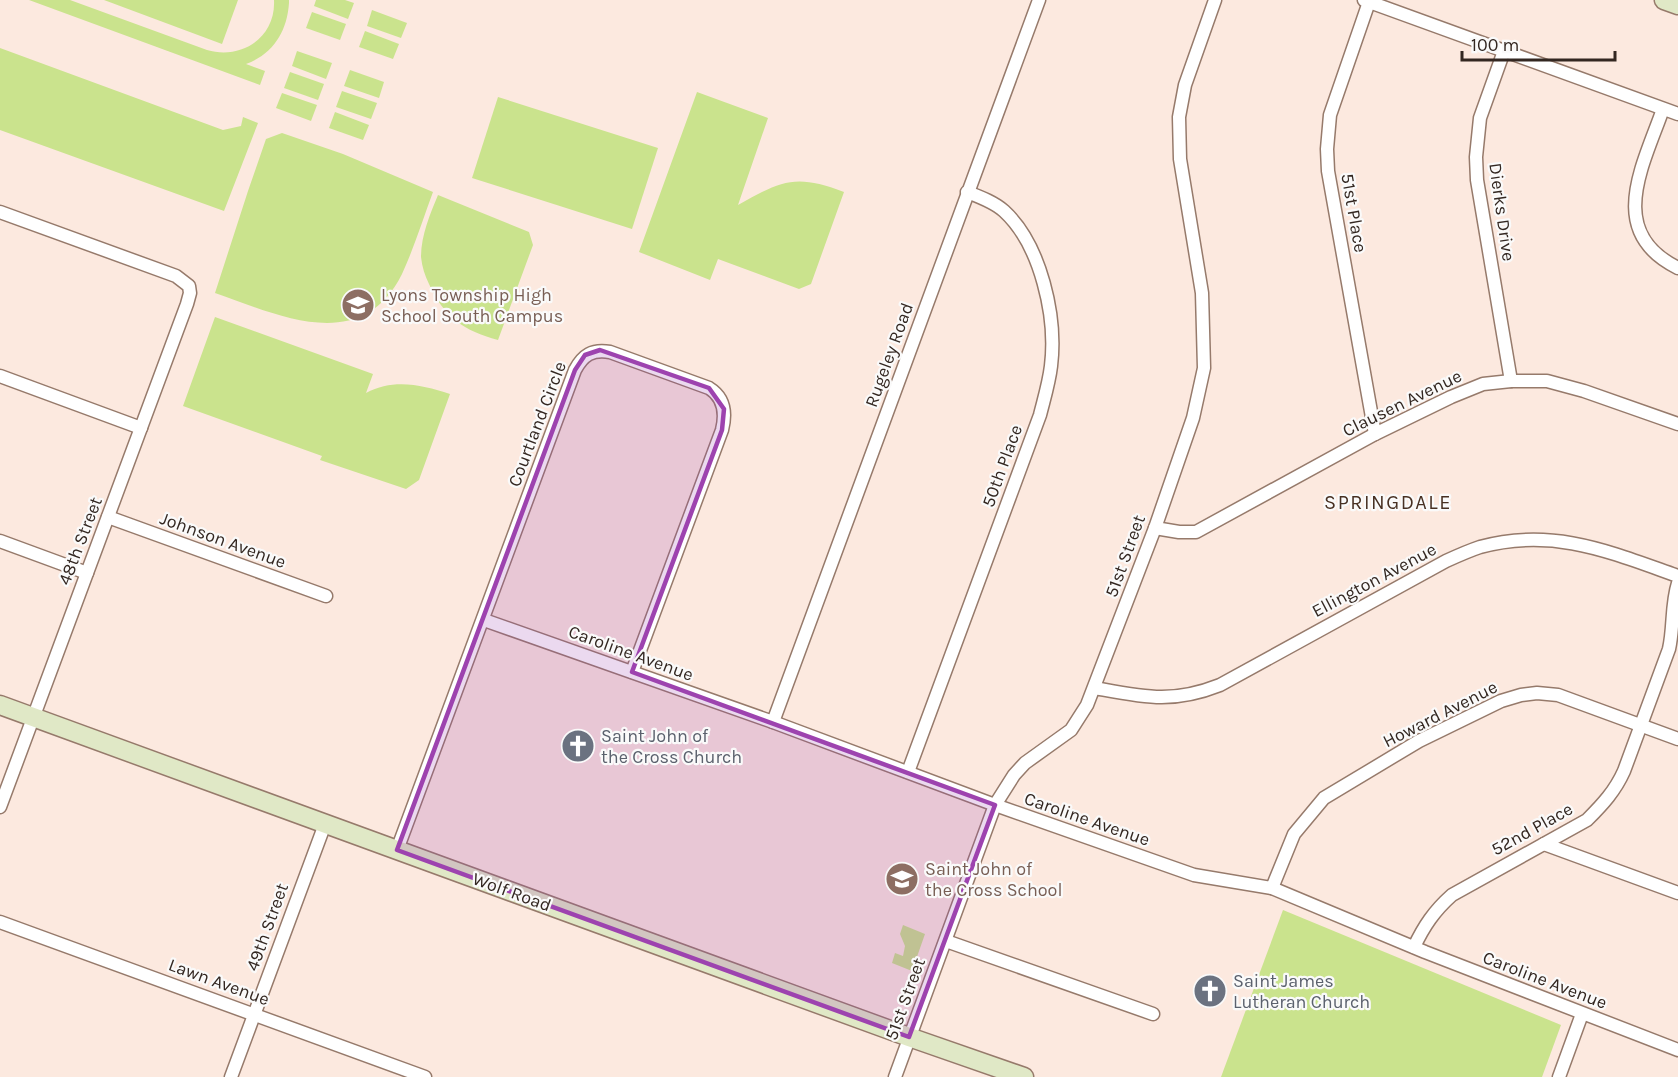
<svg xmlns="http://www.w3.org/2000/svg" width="1678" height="1077" viewBox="0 0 1678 1077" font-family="Karla,sans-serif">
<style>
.green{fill:#cae38d}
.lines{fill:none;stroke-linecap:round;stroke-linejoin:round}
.street-casing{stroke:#967a6b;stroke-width:15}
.secondary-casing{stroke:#967a6b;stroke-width:21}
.street{stroke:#fff;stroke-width:12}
.secondary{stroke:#e0e8c6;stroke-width:18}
.marked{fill:#9d43af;fill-opacity:0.2;stroke:#9d43af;stroke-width:4.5;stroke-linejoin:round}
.labels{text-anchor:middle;stroke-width:4.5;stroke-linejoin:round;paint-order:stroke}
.street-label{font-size:18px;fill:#332721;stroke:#fafafa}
.education-label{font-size:18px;fill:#785e54;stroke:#fafafa;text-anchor:start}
.worship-label{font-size:18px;fill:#5b616d;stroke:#fafafa;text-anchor:start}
.neighbourhood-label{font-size:20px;letter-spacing:1.5px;fill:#483022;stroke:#fafafa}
</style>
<rect width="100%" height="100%" fill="#fce9df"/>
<g class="green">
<path d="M29 0H70L207 50C241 60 276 38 274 0H289V3C287 32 273 54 246 64L265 71 260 85Z"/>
<polygon points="104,0 238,0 222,44"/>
<polygon points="316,0 345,0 354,3 348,19 314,6"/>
<polygon points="372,10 407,23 401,38 367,26"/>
<polygon points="312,12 346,24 340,40 306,28"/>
<polygon points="365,31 399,44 393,59 359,47"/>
<polygon points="0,48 223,130 241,126 243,117 258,123 224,211 0,130"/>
<polygon points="297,51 332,63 326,79 292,66"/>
<polygon points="350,70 384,82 379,98 344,86"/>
<polygon points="290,72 324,84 318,100 284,88"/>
<polygon points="342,91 377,103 371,119 336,107"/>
<path d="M697 92 768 118 738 205C781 181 795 173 844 192L811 284 799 289 718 259 710 280 639 252Z"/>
<polygon points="282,93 317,105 311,121 276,108"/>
<polygon points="498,97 658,148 632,229 472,178"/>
<polygon points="335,112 369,125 363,140 329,128"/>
<path d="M282 133 343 154 433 192C423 219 414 248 402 274 361 356 279 315 215 293L248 191 266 139Z"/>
<path d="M438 195 529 232 533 245 498 340C464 331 444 317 429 284 425 276 422 267 421 257 421 236 430 214 438 195Z"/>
<path d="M215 317 373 374 366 393C394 378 422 385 450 394L419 480 406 489 320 460 322 456 183 406Z"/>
<polygon points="1283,910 1561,1025 1542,1077 1221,1077"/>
<polygon points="903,925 925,934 912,971 892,963 895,953 903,956 905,946 900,934"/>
</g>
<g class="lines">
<g class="street-casing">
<g id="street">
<polyline points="1364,0 1678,114"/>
<polyline points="1369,2 1330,115 1327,149 1328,171 1375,434"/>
<polyline points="1504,51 1480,118 1476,157 1477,180 1511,381"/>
<path d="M1663 109C1643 166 1605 232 1678 268"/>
<polyline points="0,212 176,276 189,286 190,293 187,304 0,807"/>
<polyline points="0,376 141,428"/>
<polyline points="108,517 326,596"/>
<polyline points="1155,528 1179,532 1196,532 1375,434 1451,397 1483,384 1511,381 1547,381 1584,391 1678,424"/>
<polyline points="0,541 87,573"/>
<polyline points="484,620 773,722 995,805 1194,875 1272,888 1425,952 1678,1050"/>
<path d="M1095 688C1144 697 1172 704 1220 685L1446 561C1457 556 1468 551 1480 547 1553 527 1610 552 1678 576"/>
<polyline points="773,722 1039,0"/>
<path d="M908 772 1040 415C1044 399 1049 383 1051 366 1057 317 1041 245 1004 211 994 202 980 197 967 192"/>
<polyline points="1544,844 1678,893"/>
<path d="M397 850 575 370C583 355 592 349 610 352L709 388C725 398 726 414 722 430L632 672"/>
<polyline points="1272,888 1294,834 1324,798 1419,741 1501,701 1521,695 1537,693 1558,695 1678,739"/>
<polyline points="0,922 425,1077"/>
<polyline points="946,941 1153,1014"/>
<path d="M1414 947C1424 926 1434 911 1452 895L1587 820C1603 804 1615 791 1624 771L1669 649C1674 627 1671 605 1678 583"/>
<polyline points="231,1077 325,824"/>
<polyline points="895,1077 995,805 1014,775 1025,763 1071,730 1087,705 1155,528 1193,418 1204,368 1202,293 1180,159 1179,117 1185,85 1215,0"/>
<polyline points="1559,1077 1582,1014"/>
</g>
</g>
<g class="secondary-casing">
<g id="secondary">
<polyline points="1664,0 1678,5"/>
<polyline points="0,705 909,1037 1024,1077"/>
</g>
</g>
<use href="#street" class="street"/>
<use href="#secondary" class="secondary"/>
</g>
<path class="marked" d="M600 350 709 388 724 409 722 430 632 672 995 805 909 1037 397 850 575 370 585 355Z"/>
<defs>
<g id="school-disc" transform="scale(1.725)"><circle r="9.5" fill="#8d6e63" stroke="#fafafa"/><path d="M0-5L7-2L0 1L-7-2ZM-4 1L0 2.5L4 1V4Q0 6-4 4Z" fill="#fff"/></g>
<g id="church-disc" transform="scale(1.725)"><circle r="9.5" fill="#6b7280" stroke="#fafafa"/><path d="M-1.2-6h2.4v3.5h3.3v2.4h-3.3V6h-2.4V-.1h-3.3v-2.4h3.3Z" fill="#fff"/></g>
</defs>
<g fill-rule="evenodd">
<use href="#school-disc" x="358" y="305"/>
<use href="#church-disc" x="578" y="746"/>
<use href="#school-disc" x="902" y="879"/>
<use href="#church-disc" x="1210" y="991"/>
</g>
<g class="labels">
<g class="street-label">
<text transform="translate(1502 212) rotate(82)" y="6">Dierks Drive</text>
<text transform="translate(1354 213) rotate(80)" y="6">51st Place</text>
<text transform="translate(889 355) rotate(-70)" y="6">Rugeley Road</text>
<text transform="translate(1402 403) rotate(-26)" y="6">Clausen Avenue</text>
<text transform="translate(537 424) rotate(-69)" y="6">Courtland Circle</text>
<text transform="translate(1002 466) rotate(-70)" y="6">50th Place</text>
<text transform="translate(223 540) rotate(20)" y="6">Johnson Avenue</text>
<text transform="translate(80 541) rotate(-69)" y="6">48th Street</text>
<text transform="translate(1125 556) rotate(-70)" y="6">51st Street</text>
<text transform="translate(1374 580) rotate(-28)" y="6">Ellington Avenue</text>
<text transform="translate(631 653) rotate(20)" y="6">Caroline Avenue</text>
<text transform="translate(1440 714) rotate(-27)" y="6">Howard Avenue</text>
<text transform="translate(1087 819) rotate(19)" y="6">Caroline Avenue</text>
<text transform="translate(1532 829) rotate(-29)" y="6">52nd Place</text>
<text transform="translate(512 892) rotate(20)" y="6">Wolf Road</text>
<text transform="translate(267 927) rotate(-70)" y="6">49th Street</text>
<text transform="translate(1545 980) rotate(21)" y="6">Caroline Avenue</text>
<text transform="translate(219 982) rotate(20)" y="6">Lawn Avenue</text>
<text transform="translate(905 999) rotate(-70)" y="6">51st Street</text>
</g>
<g class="education-label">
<text x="381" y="301">Lyons Township High<tspan x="381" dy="21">School South Campus</tspan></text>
<text x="925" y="875">Saint John of<tspan x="925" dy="21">the Cross School</tspan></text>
</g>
<g class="worship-label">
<text x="601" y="742">Saint John of<tspan x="601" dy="21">the Cross Church</tspan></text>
<text x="1233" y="987">Saint James<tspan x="1233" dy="21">Lutheran Church</tspan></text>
</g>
<g class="neighbourhood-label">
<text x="1388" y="509">SPRINGDALE</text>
</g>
</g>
<path d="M1462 51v9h153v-9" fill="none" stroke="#332721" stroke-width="3"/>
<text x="1471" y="51" font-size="18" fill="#332721" stroke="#fafafa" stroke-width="4.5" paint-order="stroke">100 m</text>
</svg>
